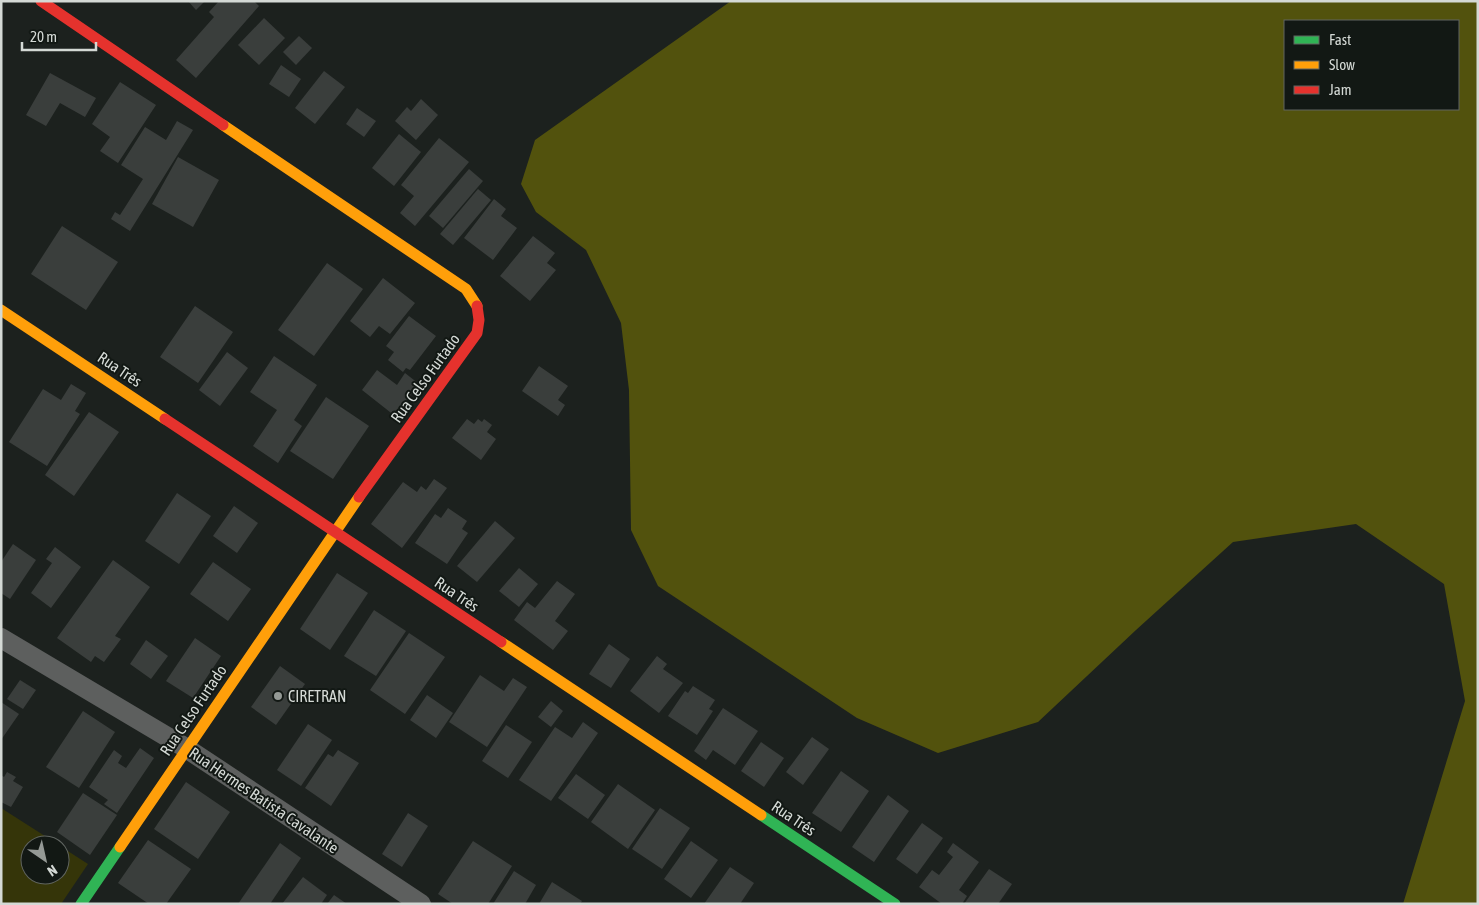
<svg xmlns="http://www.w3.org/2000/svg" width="1479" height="905" viewBox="0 0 1479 905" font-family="'Asap Condensed',sans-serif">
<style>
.green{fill:#353509}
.forest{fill:#52520d;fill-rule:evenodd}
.building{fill:#3a3e3c}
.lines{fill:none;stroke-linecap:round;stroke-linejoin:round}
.street{stroke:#5d5f5e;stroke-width:20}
.fast{stroke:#30b455;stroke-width:11}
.slow{stroke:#ff9f0a;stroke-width:11}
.jam{stroke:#e5322d;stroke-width:11}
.poi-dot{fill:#949995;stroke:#121814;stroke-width:2}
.labels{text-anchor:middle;stroke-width:4;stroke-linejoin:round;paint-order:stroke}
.street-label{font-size:16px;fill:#d4d9d5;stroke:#121814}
.poi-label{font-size:16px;fill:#d4d9d5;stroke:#121814;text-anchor:start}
</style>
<rect width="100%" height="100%" fill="#1c211e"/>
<polygon class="green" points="1,808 59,845 30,845 30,875 60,875 60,846 88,864 61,904 1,904"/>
<path class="forest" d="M731 1H1478V904H1403L1465 701 1444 584 1356 524 1233 542 1136 630 1038 722 938 753 857 718 658 586 631 530 629 390 621 323 586 250 536 212 521 184 535 140ZM1285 21H1458V109H1285Z"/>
<g class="building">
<polygon points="188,1 205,1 196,10"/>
<polygon points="219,1 254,1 259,6 196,78 176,60 214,17 209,12"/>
<polygon points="264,18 285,38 259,65 238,45"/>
<polygon points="299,36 312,48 296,65 283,52"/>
<polygon points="281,65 301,79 289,97 269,84"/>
<polygon points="324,71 345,87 315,124 295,108"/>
<polygon points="50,73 96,98 85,117 60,103 46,126 26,115"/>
<polygon points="120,82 156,105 118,163 100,151 110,137 92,124"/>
<polygon points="421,99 438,115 416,140 395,121 407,107 411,111"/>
<polygon points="357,108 376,121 364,137 346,124"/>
<polygon points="177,121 193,130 130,231 111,219 115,212 120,215 143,179 121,165 145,127 166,140"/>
<polygon points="399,134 421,152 394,186 372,168"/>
<polygon points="439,138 469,162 415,226 400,213 414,196 401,185"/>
<polygon points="178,157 219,180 193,227 152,204"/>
<polygon points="469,169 483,181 443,228 429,216"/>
<polygon points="478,189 491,200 453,245 440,234"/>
<polygon points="494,199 506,209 501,216 517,228 493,260 464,238"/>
<polygon points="62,226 118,262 86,310 31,274"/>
<polygon points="533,236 555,253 547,263 556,270 530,301 500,276"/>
<polygon points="327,263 363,289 314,356 278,330"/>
<polygon points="383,278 415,303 390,334 379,326 370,337 350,321"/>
<polygon points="195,306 233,332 198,383 160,357"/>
<polygon points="409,316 436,336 410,370 406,368 403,372 388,360 394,352 386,346"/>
<polygon points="227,352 248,368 220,406 199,390"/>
<polygon points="274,356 317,385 294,420 302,426 278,463 253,446 277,410 250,392"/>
<polygon points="539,366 568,386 558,400 565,405 558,416 522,391"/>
<polygon points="377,370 397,385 405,373 419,384 395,416 362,390"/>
<polygon points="71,384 86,393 75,411 80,414 47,466 9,442 43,389 61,400"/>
<polygon points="326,397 369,426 333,479 290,451"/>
<polygon points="89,412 119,432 74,496 45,475"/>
<polygon points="467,419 474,424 478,419 482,422 484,419 492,425 487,432 496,439 481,460 452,438"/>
<polygon points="434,479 447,488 402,548 371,524 403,482 417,492 421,486 426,490"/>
<polygon points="177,493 211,516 179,564 145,541"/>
<polygon points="234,506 258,523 237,553 213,536"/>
<polygon points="448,508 467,521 462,529 468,533 447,564 415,543 435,514 441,518"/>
<polygon points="495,521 515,538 477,582 457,566"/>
<polygon points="13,544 36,560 10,599 1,593 1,562"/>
<polygon points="55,547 81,567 51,608 31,593 52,563 46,559"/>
<polygon points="113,560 150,587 115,636 121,639 104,662 95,656 91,662 57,638"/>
<polygon points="213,562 251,589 228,621 190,594"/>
<polygon points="519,568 538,584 519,607 499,591"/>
<polygon points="337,573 368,593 330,650 300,629"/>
<polygon points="557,581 575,594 555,621 568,631 553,650 514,620 527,602 535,608"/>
<polygon points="374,610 406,631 376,676 344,656"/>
<polygon points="409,633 445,657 405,714 370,690"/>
<polygon points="195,638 221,656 193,698 166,681"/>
<polygon points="146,640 168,656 151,679 130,664"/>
<polygon points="609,644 630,659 611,688 589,674"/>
<polygon points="657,656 667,664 663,669 683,683 659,713 630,691"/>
<polygon points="280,666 305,684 276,725 251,707"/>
<polygon points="480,675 504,691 513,678 527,687 487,747 449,722"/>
<polygon points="20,680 36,690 23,709 7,699"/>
<polygon points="693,686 715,700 709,709 713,711 697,735 668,716 685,691 688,693"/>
<polygon points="427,695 453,713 436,738 410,720"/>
<polygon points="551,701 563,711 551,727 538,717"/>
<polygon points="1,702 19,714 1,740"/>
<polygon points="723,708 758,731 735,765 713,750 706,760 694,751"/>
<polygon points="83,711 115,732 79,788 46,767"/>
<polygon points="583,722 598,733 551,801 519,780 555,727 572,738"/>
<polygon points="308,724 332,740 301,786 277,770"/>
<polygon points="506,725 532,742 508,778 482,761"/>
<polygon points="812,737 829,749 803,785 786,772"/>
<polygon points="761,742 784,758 764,787 741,771"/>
<polygon points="140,748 154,758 117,813 104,804 108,800 89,787 114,750 122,756 118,763 126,768"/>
<polygon points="338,750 359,763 331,806 305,788 328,754 333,757"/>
<polygon points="841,771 869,791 841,832 812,813"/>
<polygon points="7,772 16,777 13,781 23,787 11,807 1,802 1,775 4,777"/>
<polygon points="576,774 605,795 588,819 558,798"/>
<polygon points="186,782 230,812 198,859 154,829"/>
<polygon points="618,784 655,810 628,849 591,822"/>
<polygon points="83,793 117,815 90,855 57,832"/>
<polygon points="888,795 909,811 874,862 852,847"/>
<polygon points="660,808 690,828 662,869 632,849"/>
<polygon points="408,813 428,826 402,867 382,854"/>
<polygon points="922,823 943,838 917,874 896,859"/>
<polygon points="148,840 191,869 166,904 149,904 118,883"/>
<polygon points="473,841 512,866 488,904 453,904 438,894"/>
<polygon points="691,841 718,860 691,898 664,879"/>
<polygon points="280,843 301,858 270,904 238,904"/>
<polygon points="953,843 979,862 959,890 967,896 962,904 942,904 919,887 932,870 939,875 953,857 947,852"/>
<polygon points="730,867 754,883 740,904 704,904"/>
<polygon points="989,869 1012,884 998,904 964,904"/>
<polygon points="514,871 536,885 525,904 493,904"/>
<polygon points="303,877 327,895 321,904 282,904"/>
<polygon points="552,882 582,901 580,904 539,904"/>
<polygon points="334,895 347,904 327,904"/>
</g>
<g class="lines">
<polyline class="street" points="1,638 186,748 421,904"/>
<g class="fast">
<polyline points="761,815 895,904"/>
<polyline points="81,904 120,847"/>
</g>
<g class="slow">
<polyline points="223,125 466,289 477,306"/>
<polyline points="1,310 165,419"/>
<polyline points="501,642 761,815"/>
<polyline points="120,847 359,497"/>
</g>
<g class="jam">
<polyline points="41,1 223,125"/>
<polyline points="165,419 501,642"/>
<polyline points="359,497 477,333 479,320 477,306"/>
</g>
</g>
<circle class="poi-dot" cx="278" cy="696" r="5"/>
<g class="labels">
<g class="street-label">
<text transform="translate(120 369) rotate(34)" y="6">Rua Três</text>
<text transform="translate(425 378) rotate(-54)" y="6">Rua Celso Furtado</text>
<text transform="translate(457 594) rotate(34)" y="6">Rua Três</text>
<text transform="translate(193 710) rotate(-56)" y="6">Rua Celso Furtado</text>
<text transform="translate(264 800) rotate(34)" y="6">Rua Hermes Batista Cavalante</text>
<text transform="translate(794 818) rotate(34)" y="6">Rua Três</text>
</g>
<g class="poi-label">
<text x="288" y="702">CIRETRAN</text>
</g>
</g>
<rect width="1479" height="905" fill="none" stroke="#d4d9d5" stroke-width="5"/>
<rect x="1284" y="20" width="175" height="90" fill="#121814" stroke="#606561"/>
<rect x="1294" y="36" width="25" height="8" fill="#30b455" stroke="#606561"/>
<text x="1329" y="45" font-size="15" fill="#d4d9d5">Fast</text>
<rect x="1294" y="61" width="25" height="8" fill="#ff9f0a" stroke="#606561"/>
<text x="1329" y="70" font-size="15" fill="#d4d9d5">Slow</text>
<rect x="1294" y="86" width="25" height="8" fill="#e5322d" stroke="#606561"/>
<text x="1329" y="95" font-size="15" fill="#d4d9d5">Jam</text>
<g transform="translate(45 860) rotate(146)"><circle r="24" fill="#121814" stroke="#606561"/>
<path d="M0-4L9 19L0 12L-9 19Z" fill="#949995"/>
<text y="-8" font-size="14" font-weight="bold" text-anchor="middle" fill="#d4d9d5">N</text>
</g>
<path d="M22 42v8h74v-8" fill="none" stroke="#d4d9d5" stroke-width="2.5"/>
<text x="30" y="42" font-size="15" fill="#d4d9d5" stroke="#121814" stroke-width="4" paint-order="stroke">20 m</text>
</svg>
